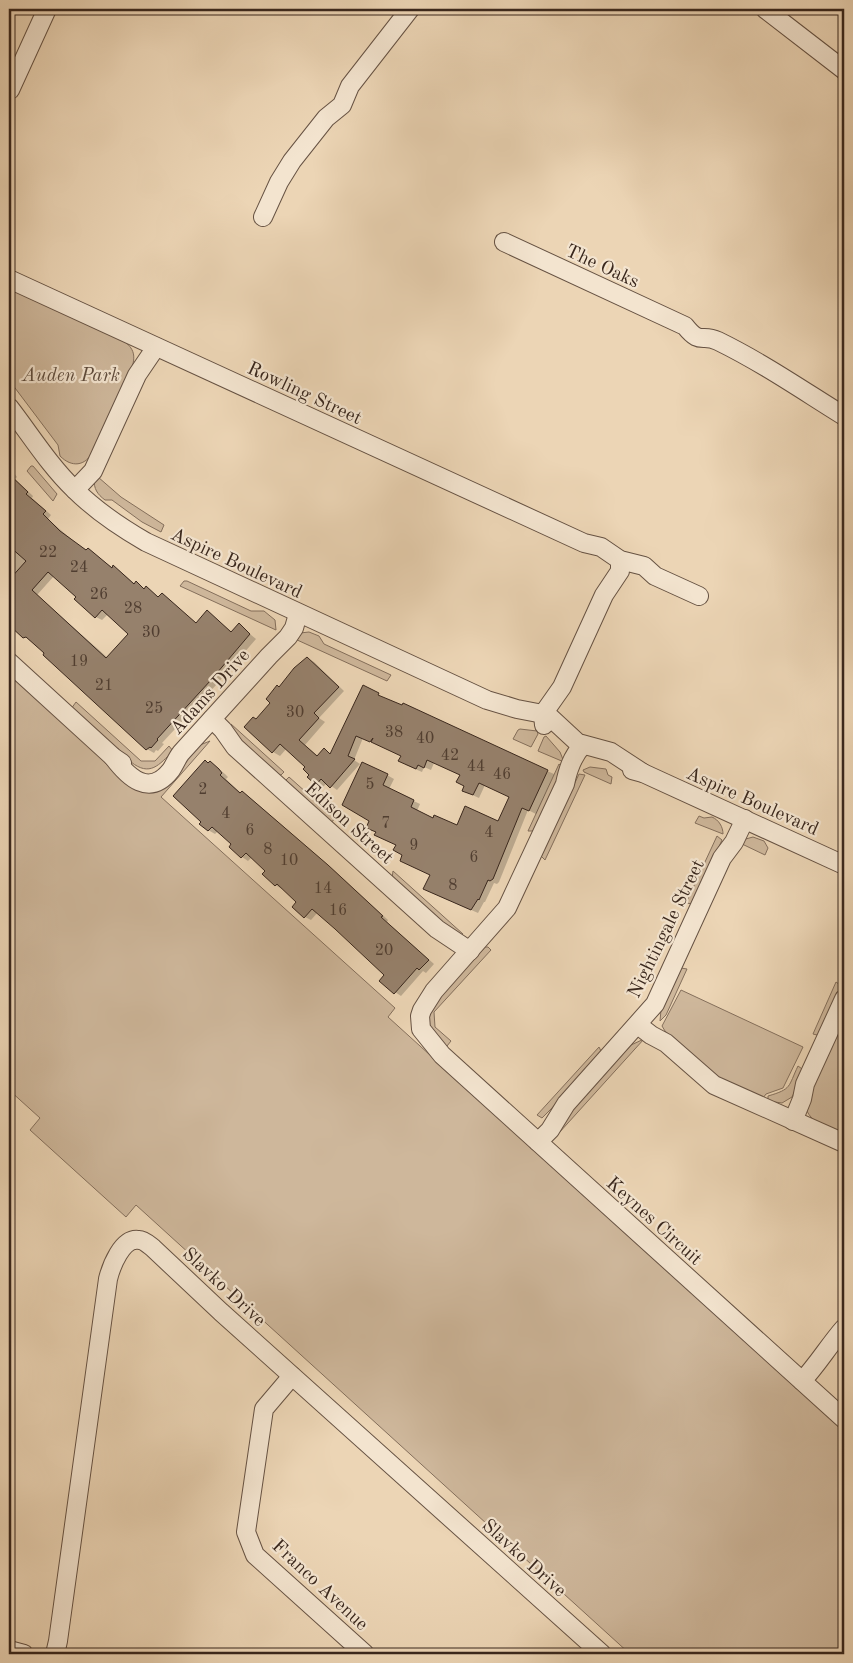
<svg xmlns="http://www.w3.org/2000/svg" width="853" height="1663" viewBox="0 0 853 1663" font-family="'Old Standard TT',serif">
<style>
.green{fill:#ceb79b;stroke:#846f5c}
.shadow{fill:#0003;fill-rule:evenodd}
.building{fill:#96816c;stroke:#39271d;fill-rule:evenodd}
.lines{fill:none;stroke-linecap:round;stroke-linejoin:round}
.minor-casing{stroke:#665243;stroke-width:20}
.minor{stroke:#f3e4cf;stroke-width:18}
.labels{text-anchor:middle;stroke-width:4.5;stroke-linejoin:round;paint-order:stroke}
.number-label{font-size:16px;fill:#503e31}
.street-label{font-size:19px;fill:#39271d;stroke:#f3e4cf}
.park-label{font-size:19px;font-style:italic;fill:#5e4b3c;stroke:#f3e4cf}
</style>
<rect width="100%" height="100%" fill="#ecd5b5"/>
<filter id="stains"><feTurbulence type="fractalNoise" baseFrequency=".004" numOctaves="4"/><feColorMatrix values="0 0 0 0 .2 0 0 0 0 .09 0 0 0 0 .02 0 0 0 .5 -.17"/></filter>
<radialGradient id="worn" r=".72"><stop offset=".6" stop-color="#630" stop-opacity="0"/><stop offset="1" stop-color="#630" stop-opacity=".3"/></radialGradient>
<g class="green">
<path d="M9 288 122 340C135 348 136 357 131 370L93 452C85 466 72 468 60 456L58 445 9 380Z"/>
<polygon points="31,466 33,466 57,494 53,501 27,471"/>
<path d="M98 477 121 497 164 525 161 532 142 522 112 500H105C97 494 94 489 94 479Z"/>
<polygon points="184,581 187,581 251,611 264,611 275,620 276,630 180,586"/>
<polygon points="309,632 319,636 324,644 391,675 387,681 295,639 300,633"/>
<polygon points="9,673 136,786 200,745 210,741 161,797 395,1008 388,1017 844,1430 844,1654 630,1654 136,1205 126,1217 30,1130 40,1118 9,1090"/>
<path d="M76 702 141 761H155L169 746 173 751C159 765 150 777 131 762L71 709Z"/>
<polygon points="231,724 284,772 281,775 278,775 233,735 229,728"/>
<polygon points="520,729 537,731 538,734 531,747 513,739 518,730"/>
<polygon points="546,736 560,752 564,762 538,751 544,737"/>
<polygon points="559,764 563,767 535,831 528,831"/>
<polygon points="590,767 606,769 608,775 612,777 611,784 584,772 583,770"/>
<polygon points="579,774 585,775 545,860 541,856"/>
<polygon points="289,777 334,817 333,821 330,822 287,783 286,780"/>
<path d="M699 816 704 818 712 817C719 820 723 827 723 834L695 823Z"/>
<polygon points="717,836 722,840 693,904 686,903"/>
<polygon points="753,837 764,841 768,848 765,855 742,844 742,840"/>
<polygon points="393,871 463,934 458,936 392,879"/>
<polygon points="485,947 488,947 491,950 434,1012 435,1027 451,1041 447,1046 444,1046 428,1028 429,1010 431,1007"/>
<polygon points="681,968 687,969 666,1015 660,1021 661,1010"/>
<polygon points="836,982 843,987 821,1036 813,1034"/>
<polygon points="681,990 803,1047 783,1088 766,1094 763,1098 724,1081 709,1070 665,1031 662,1026"/>
<path d="M844 1014V1134C827 1126 806 1123 805 1102Z"/>
<polygon points="644,1039 558,1134 555,1130 561,1122 631,1045"/>
<polygon points="599,1047 602,1053 551,1109 542,1118 537,1115"/>
<path d="M798 1066 805 1071 792 1097 782 1103 768 1101V1096C792 1089 788 1087 798 1066Z"/>
</g>
<g class="shadow">
<path d="M9 466 17 477 15 479 33 496 32 498 51 515 48 519 78 545 94 554 113 568 114 567 120 571 135 584 136 583 145 589 146 588 159 598 162 595 168 599 197 624 208 612 232 632 239 625 256 639 217 684 162 743 164 744 158 751 156 750 154 753 147 749 44 655 46 653 9 624ZM54 576 78 597 96 617 102 620 108 614 130 634 108 658 37 595Z"/>
<polygon points="307,658 314,662 344,691 319,718 325,722 305,745 318,756 324,750 332,754 363,687 384,699 554,774 536,814 528,810 499,882 497,884 494,883 485,902 484,902 478,913 431,892 431,875 404,855 397,845 377,832 370,820 344,805 387,775 394,779 389,789 420,804 417,811 434,819 457,826 499,822 510,797 485,785 479,798 470,794 461,775 434,763 431,770 424,767 422,772 406,765 402,756 363,738 354,760 360,764 337,790 327,783 323,787 317,784 307,767 287,748 280,756 273,752 246,727 256,720 272,703 280,688"/>
<polygon points="210,762 225,774 228,777 226,779 241,793 248,796 334,870 388,920 387,922 434,964 426,973 423,971 401,996 395,992 386,975 318,912 311,920 305,917 298,902 283,888 282,889 275,885 267,870 252,857 248,861 242,857 233,844 218,831 215,834 208,830 209,764"/>
</g>
<g class="building">
<path d="M9 474 28 492 26 494 46 511 43 514 60 531 86 550 88 548 112 568 113 565 134 584 136 581 144 589 146 586 158 597 162 593 196 623 207 610 231 632 239 623 250 634 211 680 157 739 158 740 151 748 150 747 146 750 43 655 44 653 26 637 23 638 9 625V580L26 561 9 546ZM48 572 76 597 74 599 95 618 102 610 128 634 106 658 32 590Z"/>
<polygon points="307,657 339,687 314,713 319,718 299,740 317,756 324,748 330,754 363,685 379,693 378,695 402,705 403,703 548,770 529,811 522,808 493,879 490,881 488,880 479,900 478,899 471,910 423,889 430,875 400,861 402,855 393,850 396,845 374,835 376,832 366,828 369,821 342,805 362,762 388,774 383,785 414,800 411,807 433,818 434,815 457,825 465,806 498,821 509,797 479,783 473,795 462,791 464,786 456,782 460,775 427,760 424,768 418,765 416,769 398,761 401,756 371,742 373,738 370,742 356,736 348,756 355,759 330,788 321,779 316,785 307,777 309,775 303,769 305,767 280,744 272,753 244,727 253,717 256,719 270,703 266,699 270,694 277,685 279,687 294,668"/>
<polygon points="205,760 208,763 210,761 219,769 222,773 220,775 240,793 242,791 328,865 383,916 381,917 429,960 419,970 417,968 394,994 379,981 384,975 335,929 312,909 304,918 292,907 296,902 277,884 275,886 262,874 265,871 246,853 241,858 229,847 231,844 212,827 208,831 199,824 201,822 173,796"/>
</g>
<g class="lines">
<g class="minor-casing">
<g id="minor">
<polyline points="765,9 844,70"/>
<polyline points="10,90 47,9"/>
<polyline points="263,217 279,182 292,161 326,118 342,105 350,86 410,9"/>
<path d="M504 242 685 326C701 346 701 333 718 341 763 363 802 390 844 416"/>
<polyline points="9,279 584,543 601,547 620,560 644,566 655,576 699,596"/>
<path d="M9 407C30 434 49 465 74 489 95 510 120 527 146 542L487 700 517 709 543 714 551 718 578 743 611 752 643 773"/>
<polyline points="75,490 93,471 137,375 156,347"/>
<polyline points="9,662 113,757 122,763"/>
<polyline points="212,719 223,730 235,747 437,929 470,951"/>
<polyline points="544,725 543,714 562,687 604,595 620,571 620,560"/>
<path d="M582 746C572 757 568 769 565 784L507 908 434 991 422 1010 420 1016 421 1029 442 1055 844 1419"/>
<path d="M113 757C128 777 149 798 171 770 175 764 177 758 181 753L269 656 288 637 294 628 298 614"/>
<polyline points="632,770 643,773 844,865"/>
<polyline points="638,1025 651,1035 666,1043 714,1085 844,1143"/>
<polyline points="793,1121 802,1099 805,1084 844,999"/>
<polyline points="538,1142 550,1130 566,1104 655,1004 722,858 734,842 745,819"/>
<polyline points="292,1376 264,1409 246,1532 255,1555 365,1654"/>
<path d="M802 1381C818 1364 829 1345 844 1328"/>
<polyline points="9,1650 24,1654"/>
<path d="M55 1654 58 1641 108 1279C111 1267 122 1237 139 1240 144 1240 149 1245 153 1248L221 1312 602 1654"/>
</g>
</g>
<use href="#minor" class="minor"/>
</g>
<g class="labels">
<g class="number-label">
<text x="48" y="557">22</text>
<text x="79" y="572">24</text>
<text x="99" y="599">26</text>
<text x="133" y="613">28</text>
<text x="151" y="637">30</text>
<text x="79" y="666">19</text>
<text x="104" y="690">21</text>
<text x="154" y="713">25</text>
<text x="295" y="717">30</text>
<text x="394" y="737">38</text>
<text x="425" y="743">40</text>
<text x="450" y="760">42</text>
<text x="476" y="771">44</text>
<text x="502" y="779">46</text>
<text x="370" y="789">5</text>
<text x="203" y="794">2</text>
<text x="226" y="818">4</text>
<text x="386" y="828">7</text>
<text x="250" y="835">6</text>
<text x="489" y="837">4</text>
<text x="414" y="850">9</text>
<text x="268" y="854">8</text>
<text x="474" y="862">6</text>
<text x="289" y="865">10</text>
<text x="453" y="890">8</text>
<text x="323" y="893">14</text>
<text x="338" y="915">16</text>
<text x="384" y="955">20</text>
</g>
<g class="street-label">
<text transform="translate(603 265) rotate(25)" y="7">The Oaks</text>
<text transform="translate(305 392) rotate(25)" y="7">Rowling Street</text>
<text transform="translate(237 562) rotate(25)" y="7">Aspire Boulevard</text>
<text transform="translate(209 691) rotate(-48)" y="7">Adams Drive</text>
<text transform="translate(753 800) rotate(24)" y="7">Aspire Boulevard</text>
<text transform="translate(350 822) rotate(42)" y="7">Edison Street</text>
<text transform="translate(665 928) rotate(-64)" y="7">Nightingale Street</text>
<text transform="translate(655 1220) rotate(42)" y="7">Keynes Circuit</text>
<text transform="translate(225 1286) rotate(43)" y="7">Slavko Drive</text>
<text transform="translate(525 1557) rotate(42)" y="7">Slavko Drive</text>
<text transform="translate(321 1584) rotate(43)" y="7">Franco Avenue</text>
</g>
<g class="park-label">
<text x="71" y="381">Auden Park</text>
</g>
</g>
<rect width="853" height="1663" fill="none" stroke="#ecd5b5" stroke-width="30"/>
<rect x="10" y="10" width="833" height="1643" fill="none" stroke="#39271d" stroke-width="2.5"/>
<rect x="15" y="15" width="823" height="1633" fill="none" stroke="#39271d"/>
<rect width="100%" height="100%" filter="url(#stains)"/>
<rect width="100%" height="100%" fill="url(#worn)"/>
</svg>
